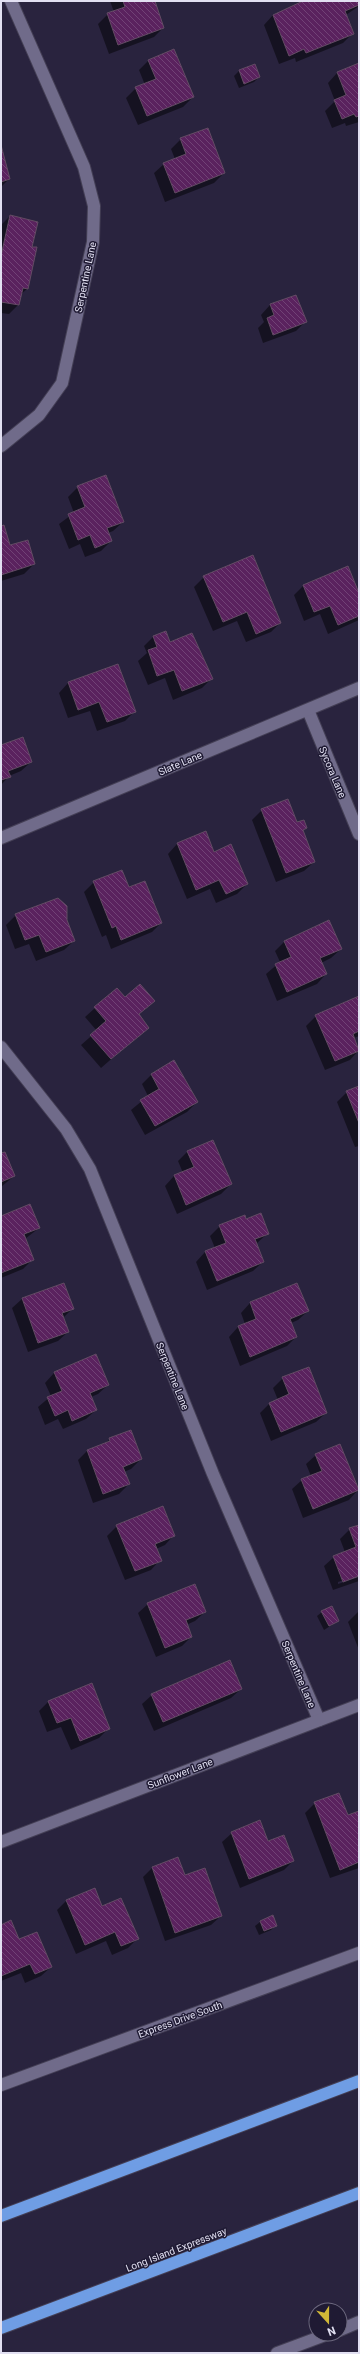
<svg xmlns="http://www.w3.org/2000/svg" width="360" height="2354" viewBox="0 0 360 2354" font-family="Roboto,sans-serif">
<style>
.shadow{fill:#0007}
.building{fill:url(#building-back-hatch);stroke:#624b63}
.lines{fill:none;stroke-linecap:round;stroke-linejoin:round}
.street-casing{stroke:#443f55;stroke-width:14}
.secondary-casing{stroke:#443f55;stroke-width:14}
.highway-casing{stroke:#443f55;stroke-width:14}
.street{stroke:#706b8a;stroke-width:12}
.secondary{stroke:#706b8a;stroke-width:12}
.highway{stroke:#6f9de4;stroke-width:12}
.labels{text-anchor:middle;stroke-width:3;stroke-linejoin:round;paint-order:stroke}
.street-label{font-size:10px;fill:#e2e0f2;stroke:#1f1a33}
</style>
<defs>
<pattern id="building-back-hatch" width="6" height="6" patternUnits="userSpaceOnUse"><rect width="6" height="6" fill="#5a225e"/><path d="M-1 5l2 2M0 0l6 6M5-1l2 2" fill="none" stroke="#714276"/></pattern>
</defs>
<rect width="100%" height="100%" fill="#29233e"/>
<g class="shadow">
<polygon points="110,1 154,1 163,28 154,37 109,54 98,24 108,14 114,12"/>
<polygon points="308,1 359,1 359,6 346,15 353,33 343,43 296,62 295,58 279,64 264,25 273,15"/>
<polygon points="174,50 193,97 183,107 138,125 126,98 136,88 145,85 139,70 148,61"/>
<polygon points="359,64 359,122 346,126 345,123 332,128 325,111 335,101 328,83 337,73"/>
<polygon points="255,66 259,77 254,82 239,88 234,76 239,71"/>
<polygon points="181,139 224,173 214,183 165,202 154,173 164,164 175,159 171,149"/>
<polygon points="1,149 9,179 1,187"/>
<polygon points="10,216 31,247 27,289 20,295 18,305 9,314 1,313 1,225"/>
<polygon points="296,296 305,322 296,331 263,343 258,328 264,322 261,315 270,305"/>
<polygon points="78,487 123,522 113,531 108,533 111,541 101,551 85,557 80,544 69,549 59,524 74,513 68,497"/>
<polygon points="1,527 10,546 34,564 24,574 1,581"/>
<polygon points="204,577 280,623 271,632 246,642 237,621 213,631 194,587"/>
<polygon points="303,586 359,596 359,620 328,634 320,614 304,621 294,595"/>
<polygon points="154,636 169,643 211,679 202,688 173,700 165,678 148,685 138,661 147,653 144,646"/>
<polygon points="117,665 135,711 125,721 97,731 90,711 68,718 59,693 68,683"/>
<polygon points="1,747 31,762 21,771 9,776 1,785"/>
<polygon points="262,810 306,828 302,832 314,862 304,871 276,882 252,820"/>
<polygon points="205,832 214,853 247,884 237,894 216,903 210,889 187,899 168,854 177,844"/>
<polygon points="94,882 128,889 161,923 152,932 111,949 106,935 102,937 84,892"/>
<polygon points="16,915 66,920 74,941 64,950 36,961 29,944 15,949 6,925"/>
<polygon points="284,942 341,949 331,958 321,963 326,974 317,984 277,1001 266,974 280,962 275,951"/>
<polygon points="125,998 153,1001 138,1015 148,1027 101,1068 81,1045 97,1031 85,1017 95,1008"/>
<polygon points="359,998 359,1036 354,1038 359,1050 350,1060 325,1070 306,1026 316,1016"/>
<polygon points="174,1062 197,1102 187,1112 145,1135 131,1110 148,1096 142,1084 151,1075"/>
<polygon points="359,1087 359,1146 355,1147 337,1102 347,1092"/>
<polygon points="188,1151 231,1184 221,1194 177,1214 165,1186 174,1176 183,1173 178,1161"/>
<polygon points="1,1155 14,1176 1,1187"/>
<polygon points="1,1217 39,1228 25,1239 33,1259 23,1269 1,1278"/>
<polygon points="246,1220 268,1233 256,1244 263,1262 253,1271 207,1290 196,1262 205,1252 215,1248 210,1236 220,1226"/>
<polygon points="63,1284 72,1309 63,1318 68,1332 58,1341 28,1352 12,1308 22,1299"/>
<polygon points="296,1284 308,1311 298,1320 291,1323 296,1337 287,1346 240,1366 229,1337 238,1327 245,1324 241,1313 250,1303"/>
<polygon points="95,1356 108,1385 98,1394 91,1397 96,1410 86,1419 63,1429 58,1419 45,1425 38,1407 51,1396 45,1383 54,1373"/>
<polygon points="283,1378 326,1413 316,1422 271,1441 260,1413 269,1404 278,1400 273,1388"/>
<polygon points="110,1439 141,1459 131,1469 124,1472 129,1484 119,1494 93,1503 78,1460 87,1451 104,1445"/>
<polygon points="316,1455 358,1490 349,1500 303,1518 292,1489 302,1480 311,1476 306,1464"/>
<polygon points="117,1526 174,1535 165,1545 156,1549 160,1560 151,1570 125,1580 107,1536"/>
<polygon points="359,1526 359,1575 338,1582 338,1584 359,1577 359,1581 333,1590 324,1566 334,1557 345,1552 340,1539 350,1529"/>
<polygon points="148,1604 205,1612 195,1621 186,1625 191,1637 182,1646 156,1657 138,1613"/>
<polygon points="322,1612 338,1621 324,1630 317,1616"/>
<polygon points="358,1612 359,1612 359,1650 348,1622"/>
<polygon points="91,1685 108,1729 99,1738 71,1750 61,1727 47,1732 39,1711 48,1702"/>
<polygon points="241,1689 231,1698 154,1731 142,1704 152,1695"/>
<polygon points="315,1803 347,1817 359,1812 359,1868 330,1878 305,1813"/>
<polygon points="232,1833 268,1842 293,1861 284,1870 240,1888 222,1842"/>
<polygon points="178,1859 184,1876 221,1916 211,1925 165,1941 143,1877 152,1868"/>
<polygon points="67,1900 102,1907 137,1939 128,1948 112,1955 106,1941 76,1954 57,1910"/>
<polygon points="260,1922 276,1925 271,1930 259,1935 255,1926"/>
<polygon points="1,1926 51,1967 41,1976 25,1983 21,1973 1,1981"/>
</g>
<g class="building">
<polygon points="123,1 155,1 164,28 118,45 107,13 125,7"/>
<polygon points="303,1 359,1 359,5 345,11 354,34 306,53 304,49 289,56 273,15"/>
<polygon points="174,49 194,97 147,116 135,87 156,79 148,60"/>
<polygon points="359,63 359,116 356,117 354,114 342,119 334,100 346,95 337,72"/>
<polygon points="255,64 260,77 244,84 239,70"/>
<polygon points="208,128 225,173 175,193 163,163 186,154 180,138"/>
<polygon points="1,145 10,179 1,182"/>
<polygon points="10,215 38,222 32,247 37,247 28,289 23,288 19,305 1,302 1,256"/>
<polygon points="296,295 307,322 273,335 267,318 274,315 270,304"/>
<polygon points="106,475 124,522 107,528 112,541 95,548 90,535 78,540 68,514 85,507 77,486"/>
<polygon points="4,525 10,545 28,540 35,564 1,575 1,526"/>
<polygon points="253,555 281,623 256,634 247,612 223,622 203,576"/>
<polygon points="348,566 359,593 359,616 338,625 330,606 314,612 303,585"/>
<polygon points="166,631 170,642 192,633 213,679 182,691 174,670 157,676 148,650 157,647 153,636"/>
<polygon points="118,664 136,712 107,722 99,702 78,710 68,682"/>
<polygon points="23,737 32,762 8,771 11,777 1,780 1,745"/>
<polygon points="288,799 297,822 304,820 307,828 303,830 315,862 286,873 261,809"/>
<polygon points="206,831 214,852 231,844 248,884 226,894 219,880 196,890 177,843"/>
<polygon points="122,870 129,887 145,881 162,923 121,940 116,926 112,928 93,881"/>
<polygon points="58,898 67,906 67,920 75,941 46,952 39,935 25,940 15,914"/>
<polygon points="329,920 342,949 320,958 327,974 287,992 275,964 291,957 284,941"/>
<polygon points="140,984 155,1001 139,1014 149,1028 111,1059 90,1035 106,1021 94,1007 117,988 125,997"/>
<polygon points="359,996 359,1031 353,1034 359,1051 335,1061 315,1015"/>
<polygon points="174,1060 198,1102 155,1126 140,1100 159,1089 151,1074"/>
<polygon points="359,1086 359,1123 346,1091"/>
<polygon points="213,1140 232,1184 186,1205 174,1175 194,1167 187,1151"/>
<polygon points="5,1152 15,1176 1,1182 1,1153"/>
<polygon points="30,1204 40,1228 24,1234 34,1260 1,1273 1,1216"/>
<polygon points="261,1213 269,1234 255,1239 264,1262 217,1281 205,1251 226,1243 219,1225 245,1215 246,1219"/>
<polygon points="64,1283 74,1309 62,1313 69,1332 38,1343 22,1298"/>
<polygon points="297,1283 309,1311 290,1319 297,1337 250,1357 238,1326 256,1319 250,1302"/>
<polygon points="96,1354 109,1385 90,1393 97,1410 72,1421 68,1410 55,1416 47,1397 62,1391 54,1372"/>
<polygon points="309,1367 327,1413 281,1432 269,1403 289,1394 282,1377"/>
<polygon points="131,1430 142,1459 123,1467 130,1484 103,1494 87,1450 110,1441 109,1438"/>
<polygon points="340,1444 359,1490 313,1509 301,1479 322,1471 315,1454"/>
<polygon points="163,1506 175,1536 155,1544 162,1561 135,1571 116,1525"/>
<polygon points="359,1525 359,1576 343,1582 333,1556 356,1547 349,1528"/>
<polygon points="195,1584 206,1612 186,1620 192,1637 165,1648 147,1603"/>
<polygon points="332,1606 339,1621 329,1626 321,1611"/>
<polygon points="230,1660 242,1689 163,1722 151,1694"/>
<polygon points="92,1683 110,1729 80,1741 71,1718 57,1723 48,1701"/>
<polygon points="339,1793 348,1815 359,1811 359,1862 340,1870 314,1802"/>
<polygon points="260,1820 268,1841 284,1835 294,1861 249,1879 231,1832"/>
<polygon points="178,1857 185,1875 205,1868 222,1916 175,1933 152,1867"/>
<polygon points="95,1888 102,1906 121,1898 139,1939 121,1946 115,1932 85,1945 66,1900"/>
<polygon points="273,1915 277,1926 264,1931 260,1921"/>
<polygon points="11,1920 19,1939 37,1932 52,1967 35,1974 30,1964 1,1976 1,1925"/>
</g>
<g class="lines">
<g class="street-casing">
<g id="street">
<polyline points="1,446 39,415 62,383 93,242 94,206 84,167 11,1"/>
<polyline points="308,710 359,834"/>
<polyline points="1,838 359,688"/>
<polyline points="1,1047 66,1129 90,1169 213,1474 319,1720"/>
<polyline points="1,1842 359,1705"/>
</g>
</g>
<g class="secondary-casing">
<g id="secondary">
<polyline points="1,2085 359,1953"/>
<polyline points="340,2330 359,2322"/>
<polyline points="277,2353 328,2334"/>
</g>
</g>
<g class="highway-casing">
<g id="highway">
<polyline points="1,2216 359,2081"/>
<polyline points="1,2328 359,2193"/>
</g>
</g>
<use href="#street" class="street"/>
<use href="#secondary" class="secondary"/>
<use href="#highway" class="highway"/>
</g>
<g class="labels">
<g class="street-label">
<text transform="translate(85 277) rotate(-78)" y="4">Serpentine Lane</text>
<text transform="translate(180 763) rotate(-23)" y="4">Slate Lane</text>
<text transform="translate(333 772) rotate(67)" y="4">Sycora Lane</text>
<text transform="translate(173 1376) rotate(68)" y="4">Serpentine Lane</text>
<text transform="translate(299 1674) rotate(67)" y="4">Serpentine Lane</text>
<text transform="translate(180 1773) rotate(-21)" y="4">Sunflower Lane</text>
<text transform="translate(180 2019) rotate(-20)" y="4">Express Drive South</text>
<text transform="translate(176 2249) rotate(-21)" y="4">Long Island Expressway</text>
</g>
</g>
<rect width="360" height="2354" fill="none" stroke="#e2e0f2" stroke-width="4"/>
<g transform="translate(328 2322) rotate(159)"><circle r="19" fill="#1f1a33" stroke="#6d697f"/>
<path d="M0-3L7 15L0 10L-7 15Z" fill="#d0b837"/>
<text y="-6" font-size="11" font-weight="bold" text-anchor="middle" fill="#e2e0f2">N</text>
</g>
</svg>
